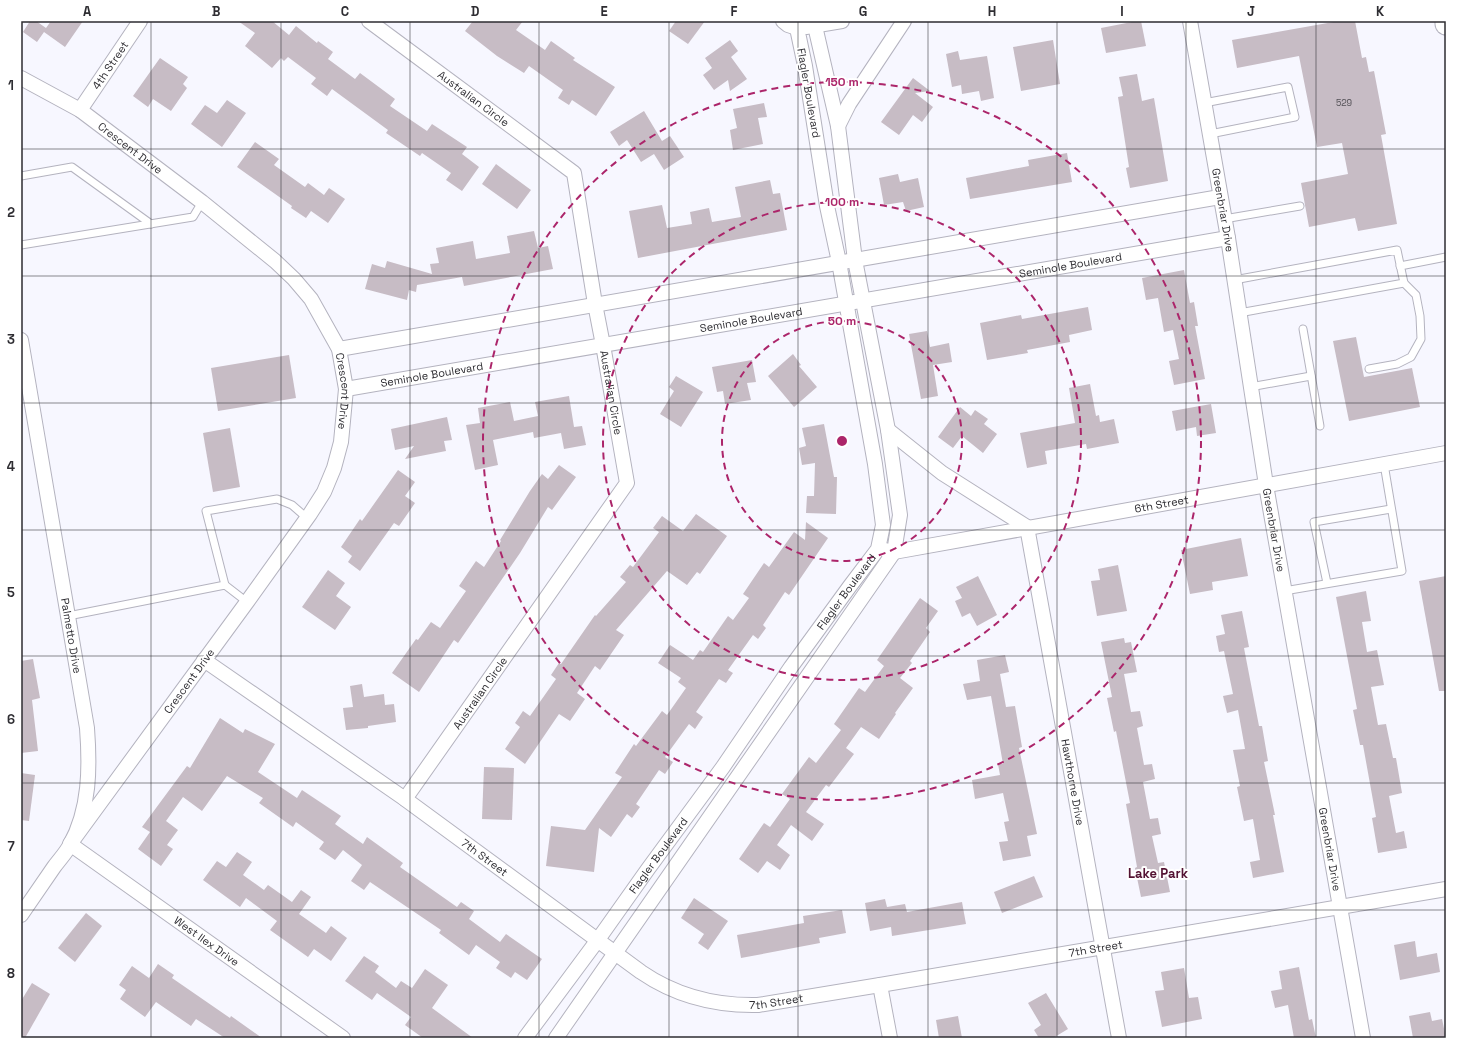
<svg xmlns="http://www.w3.org/2000/svg" width="1467" height="1059" viewBox="0 0 1467 1059" font-family="'Space Grotesk',sans-serif">
<style>
.building{fill:#c7bcc5}
.lines{fill:none;stroke-linecap:round;stroke-linejoin:round}
.lane-casing{stroke:#b4b3bf;stroke-width:9}
.street-casing{stroke:#b4b3bf;stroke-width:16}
.secondary-casing{stroke:#b4b3bf;stroke-width:23}
.lane{stroke:#fff;stroke-width:7}
.street{stroke:#fff;stroke-width:14}
.secondary{stroke:#fff;stroke-width:21}
.grid{fill:none;stroke:#2e2d32;stroke-width:1;stroke-opacity:0.55}
.ring{fill:none;stroke:#ac256a;stroke-width:2;stroke-dasharray:7 5}
.labels{text-anchor:middle;stroke-width:4;stroke-linejoin:round;paint-order:stroke}
.number-label{font-size:9px;fill:#545157}
.street-label{font-size:11px;fill:#2e2d32;stroke:#fff}
.quarter-label{font-size:13px;font-weight:bold;fill:#541333;stroke:#fff}
.centre{fill:#ac256a;stroke:#fff;stroke-width:2}
.ring-label{font-size:12px;text-anchor:middle;font-weight:bold;fill:#ac256a;stroke:#fff;stroke-width:4;stroke-linejoin:round;paint-order:stroke}
.neatline{fill:none;stroke:#2e2d32;stroke-width:1.5}
.grid-label{font-size:13px;text-anchor:middle;font-weight:bold;fill:#2e2d32}
</style>
<rect width="100%" height="100%" fill="#f7f7ff"/>
<g class="building">
<polygon points="30,21 36,21 46,28 51,21 83,21 65,47 44,32 37,42 23,32"/>
<polygon points="238,21 272,21 289,35 296,26 317,43 318,41 333,52 328,59 355,79 360,73 395,99 390,106 427,131 432,124 467,147 462,154 479,167 462,191 446,180 451,173 422,153 420,156 386,133 388,130 332,89 327,96 311,84 316,78 288,57 284,61 281,58 272,68 245,46 255,33"/>
<polygon points="473,21 523,21 516,30 545,50 551,41 575,58 573,60 615,87 596,116 572,100 569,105 558,98 563,90 529,66 524,73 497,56 465,31"/>
<polygon points="676,21 705,21 688,44 669,31"/>
<polygon points="1137,21 1141,21 1146,46 1106,53 1101,28"/>
<polygon points="1339,21 1355,21 1362,58 1366,57 1369,72 1374,71 1386,134 1381,135 1397,224 1358,231 1355,218 1309,227 1301,183 1348,174 1342,143 1317,147 1299,56 1237,68 1232,40"/>
<polygon points="730,40 738,51 731,57 747,79 730,91 728,80 714,90 703,75 712,68 705,58"/>
<polygon points="1053,40 1060,84 1021,91 1013,47"/>
<polygon points="958,51 960,60 987,56 994,98 981,101 979,91 962,94 961,85 952,87 946,54"/>
<polygon points="160,58 188,77 183,84 187,88 171,111 153,99 148,107 133,96"/>
<polygon points="1137,74 1142,101 1154,98 1168,181 1130,188 1126,168 1129,167 1118,97 1123,96 1119,77"/>
<polygon points="913,78 930,91 915,93 933,107 922,122 913,115 899,135 881,122"/>
<polygon points="227,100 246,113 222,147 191,124 205,105 217,113"/>
<polygon points="764,103 767,117 758,118 763,144 733,150 730,130 737,128 733,109"/>
<polygon points="644,111 662,141 670,136 684,157 664,170 654,154 641,162 627,140 619,146 610,132"/>
<polygon points="255,142 279,159 274,165 305,187 308,183 324,195 329,188 345,199 328,223 311,211 306,218 291,208 292,206 237,167"/>
<polygon points="1067,153 1072,182 970,199 966,178 1029,166 1028,160"/>
<polygon points="496,164 531,190 517,209 482,184"/>
<polygon points="898,174 900,182 918,178 924,207 906,211 903,202 884,205 879,178"/>
<polygon points="770,180 773,194 780,193 787,230 638,258 629,211 662,205 667,228 692,224 690,212 709,208 712,222 741,217 735,187"/>
<polygon points="534,231 538,248 548,246 553,269 464,286 462,277 417,285 416,292 409,290 407,300 365,289 372,264 385,268 387,261 432,274 430,264 439,263 436,248 473,241 476,259 510,253 507,236"/>
<polygon points="1184,270 1190,303 1194,302 1198,326 1195,326 1205,379 1174,385 1169,361 1179,359 1173,330 1164,332 1158,298 1146,300 1142,278"/>
<polygon points="1088,307 1092,330 1069,335 1070,342 1027,350 1028,353 987,360 980,323 1021,315 1022,319"/>
<polygon points="927,331 930,347 949,343 952,362 933,365 938,396 921,399 909,334"/>
<polygon points="1356,337 1364,377 1412,368 1420,407 1349,421 1333,341"/>
<polygon points="793,354 801,365 799,366 817,387 794,407 768,376"/>
<polygon points="289,355 296,398 218,411 211,368"/>
<polygon points="752,360 756,382 747,383 751,400 725,404 723,391 717,392 712,367"/>
<polygon points="676,376 703,392 681,427 660,414 674,391 669,387"/>
<polygon points="1090,384 1096,416 1099,415 1100,422 1114,419 1119,443 1087,449 1086,444 1045,451 1047,464 1027,468 1020,433 1075,423 1069,388"/>
<polygon points="569,396 574,427 582,426 586,445 564,449 561,433 534,438 533,432 493,440 498,465 475,470 466,425 480,423 478,408 510,402 514,421 538,416 535,402"/>
<polygon points="1211,404 1216,433 1197,436 1196,427 1176,431 1172,411"/>
<polygon points="960,407 971,416 975,410 988,419 984,424 997,434 983,453 962,436 953,448 938,437"/>
<polygon points="447,417 452,440 444,441 446,451 405,459 414,446 395,450 391,429"/>
<polygon points="824,424 834,477 837,477 836,514 806,513 807,496 814,496 815,463 802,465 799,448 806,446 802,428"/>
<polygon points="230,428 240,487 213,492 203,433"/>
<polygon points="559,465 576,477 552,510 548,507 520,553 458,643 454,640 419,692 392,673 416,639 418,640 431,622 440,628 466,591 459,586 476,561 484,567 501,541 500,540 530,491 542,474 548,479"/>
<polygon points="398,470 415,482 405,496 415,503 399,526 394,523 360,571 348,562 352,556 341,547 360,519 362,521"/>
<polygon points="696,514 727,536 700,574 697,572 687,585 667,571 616,630 624,635 600,670 595,666 577,693 585,699 570,721 559,714 525,764 505,749 520,727 515,723 523,711 530,716 556,679 551,675 559,663 561,664 595,615 596,616 626,582 620,577 630,565 633,567 659,532 653,528 662,516 683,531"/>
<polygon points="806,522 828,538 789,595 785,592 763,625 766,628 758,639 753,635 728,670 733,673 726,683 719,679 696,712 703,717 695,729 689,724 665,757 673,762 665,774 659,770 636,804 640,807 632,818 627,814 611,837 599,828 594,872 546,866 551,826 585,830 622,777 615,773 634,744 636,746 662,711 667,715 686,688 678,682 681,678 658,663 670,645 693,660 700,650 703,652 728,616 733,620 749,598 743,594 764,563 769,567 794,532 805,540"/>
<polygon points="1241,538 1248,576 1212,582 1213,590 1190,594 1181,550"/>
<polygon points="1118,565 1127,611 1097,616 1091,581 1100,580 1098,569"/>
<polygon points="328,570 345,583 336,596 351,607 335,630 302,607"/>
<polygon points="978,576 997,615 977,626 970,613 962,617 955,601 962,598 956,587"/>
<polygon points="1446,576 1446,691 1439,691 1419,581"/>
<polygon points="1366,591 1371,621 1362,622 1367,652 1377,650 1384,685 1371,687 1378,725 1386,724 1393,758 1396,758 1402,793 1389,796 1396,833 1404,831 1407,848 1378,853 1372,818 1376,817 1363,745 1360,745 1353,710 1357,709 1336,597"/>
<polygon points="920,598 938,611 926,628 930,632 910,661 912,663 900,678 913,688 895,713 896,714 879,739 861,727 846,748 854,754 829,787 826,785 806,812 824,824 812,841 791,825 777,845 790,855 780,870 767,861 758,873 739,859 764,823 770,827 790,799 782,794 809,757 816,763 841,730 834,724 859,688 865,692 884,666 877,660"/>
<polygon points="1242,611 1249,647 1244,648 1259,726 1262,726 1268,761 1264,762 1275,815 1273,815 1284,872 1253,878 1250,862 1260,860 1253,819 1244,821 1237,787 1240,786 1233,750 1245,749 1238,710 1227,713 1223,696 1233,694 1224,651 1219,652 1216,636 1225,634 1221,615"/>
<polygon points="1124,638 1125,643 1131,642 1137,672 1124,674 1131,712 1140,711 1143,726 1137,728 1144,765 1152,764 1155,779 1143,782 1150,819 1158,818 1161,834 1152,836 1158,863 1164,862 1170,892 1141,897 1135,868 1137,867 1126,804 1130,803 1116,731 1114,732 1107,698 1112,697 1101,642"/>
<polygon points="1005,655 1009,672 1000,674 1006,707 1015,706 1022,747 1019,748 1037,834 1027,836 1031,856 1003,861 999,842 1008,841 1004,822 1009,821 1003,793 975,799 972,780 1000,775 998,764 1003,764 991,696 967,700 963,684 980,681 977,660"/>
<polygon points="33,659 40,698 32,700 38,751 21,753 21,661"/>
<polygon points="362,684 364,697 384,694 385,705 394,704 396,722 368,726 368,728 346,730 343,708 353,707 350,686"/>
<polygon points="220,718 243,733 245,729 275,744 258,772 297,798 302,790 341,816 335,824 363,844 367,837 403,863 400,867 457,907 461,902 474,911 469,919 500,942 506,934 542,959 527,980 515,972 511,978 496,968 500,962 476,945 469,955 439,933 441,930 370,882 364,890 351,881 362,865 343,850 335,860 319,849 324,842 296,822 293,827 259,803 263,798 227,776 202,811 183,797 166,821 178,830 167,845 173,849 161,866 138,849 150,832 142,827 187,766 190,768"/>
<polygon points="484,767 514,768 512,820 482,819"/>
<polygon points="21,773 35,775 29,821 21,820"/>
<polygon points="237,852 252,862 243,875 264,890 268,885 292,902 301,890 311,897 299,914 326,933 331,926 347,938 331,961 314,949 308,957 270,930 277,921 246,898 240,907 203,880 217,861 226,867"/>
<polygon points="1034,876 1043,897 1002,913 994,892"/>
<polygon points="694,898 728,921 708,950 698,943 704,934 681,918"/>
<polygon points="885,899 887,907 905,904 907,912 962,902 966,924 892,936 891,927 870,931 865,903"/>
<polygon points="842,910 846,933 819,938 820,943 741,958 737,935 804,923 803,916"/>
<polygon points="86,913 102,926 75,962 58,948"/>
<polygon points="1415,941 1417,957 1437,953 1440,972 1400,980 1394,945"/>
<polygon points="364,956 379,966 375,972 396,988 401,981 412,988 425,969 448,985 432,1008 473,1038 423,1038 405,1025 411,1017 377,993 372,1000 345,981"/>
<polygon points="158,964 174,975 172,978 230,1018 231,1016 262,1038 225,1038 196,1019 191,1026 156,1002 145,1017 120,999 126,990 119,985 132,966 149,978"/>
<polygon points="1299,967 1309,1020 1312,1019 1316,1038 1294,1038 1288,1005 1275,1008 1271,991 1282,989 1279,971"/>
<polygon points="1184,968 1189,998 1198,997 1202,1019 1162,1027 1155,991 1164,990 1161,972"/>
<polygon points="32,983 50,994 25,1038 21,1038 21,1001"/>
<polygon points="1046,993 1068,1029 1053,1038 1039,1038 1034,1030 1041,1025 1028,1003"/>
<polygon points="1430,1012 1432,1021 1442,1019 1446,1038 1413,1038 1409,1016"/>
<polygon points="958,1016 962,1038 939,1038 936,1020"/>
</g>
<g class="lines">
<g class="lane-casing">
<g id="lane">
<polyline points="1204,103 1288,87 1295,117 1210,134"/>
<polyline points="21,176 72,167 151,224"/>
<polyline points="1224,219 1300,206"/>
<polyline points="21,245 193,217 202,202"/>
<polyline points="1400,266 1446,257"/>
<polyline points="1234,280 1397,250 1404,283 1239,313"/>
<polyline points="1303,329 1320,426"/>
<polyline points="1369,369 1397,364 1411,357 1421,339 1420,316 1416,295 1404,283"/>
<polyline points="1250,387 1311,376"/>
<polyline points="1327,583 1314,522 1391,509"/>
<polyline points="225,585 206,511 277,499 292,505 307,518"/>
<polyline points="1284,591 1402,571 1384,464"/>
<polyline points="68,616 225,585 247,602"/>
</g>
</g>
<g class="street-casing">
<g id="street">
<path id="s1" d="M369 21 574 173 595 304 603 345 627 483 405 799"/>
<path id="s2" d="M1190 21 1228 238 1266 485 1363 1038"/>
<polyline points="806,27 842,21"/>
<path id="s3" d="M21 78 80 110 202 202 275 261 294 279 311 299 339 349 346 389 341 442 334 468 324 492 310 514 247 602 70 844 343 1038"/>
<path id="s4" d="M80 110 140 21"/>
<polyline points="838,126 849,104 904,21"/>
<path id="s5" d="M21 340 87 728C90 767 90 809 70 845 66 853 59 860 54 867 43 883 32 899 21 915"/>
<polyline points="339,349 1220,197"/>
<path id="s6" d="M346 389 1228 238"/>
<path id="s7" d="M888 430 942 473 1027 527 1119 1038"/>
<path id="s8" d="M885 550 894 552 1446 453"/>
<path id="s9" d="M204 660 405 799 641 972C676 996 715 1006 758 1005L880 985 1446 889"/>
<polyline points="880,985 890,1038"/>
<path id="s10" d="M525 1038 597 941 648 869 723 767 791 667 850 586 878 549 883 525 875 464 839 262 827 206 805 66 797 28 788 25 783 21"/>
<polyline points="556,1038 894,552 900,515 888,430 855,260 838,126 815,26 812,21"/>
</g>
</g>
<g class="secondary-casing">
<polyline id="secondary" points="1446,21 1446,24"/>
</g>
<use href="#lane" class="lane"/>
<use href="#street" class="street"/>
<use href="#secondary" class="secondary"/>
</g>
<path class="grid" d="M151 21V1038M281 21V1038M410 21V1038M539 21V1038M669 21V1038M798 21V1038M928 21V1038M1057 21V1038M1186 21V1038M1316 21V1038M21 149H1446M21 276H1446M21 403H1446M21 530H1446M21 656H1446M21 783H1446M21 910H1446"/>
<g class="ring">
<circle cx="842" cy="441" r="120"/>
<circle cx="842" cy="441" r="239"/>
<circle cx="842" cy="441" r="359"/>
</g>
<g class="labels">
<g class="number-label">
<text x="1344" y="106">529</text>
</g>
<g class="street-label">
<text dy="4" stroke="none"><textPath href="#s4" startOffset="54">4th Street</textPath></text>
<text transform="translate(809 93) rotate(80)" y="4">Flagler Boulevard</text>
<text dy="4" stroke="none"><textPath href="#s1" startOffset="130">Australian Circle</textPath></text>
<text dy="4" stroke="none"><textPath href="#s3" startOffset="130">Crescent Drive</textPath></text>
<text dy="4" stroke="none"><textPath href="#s2" startOffset="192">Greenbriar Drive</textPath></text>
<text dy="4" stroke="none"><textPath href="#s6" startOffset="735">Seminole Boulevard</textPath></text>
<text dy="4" stroke="none"><textPath href="#s6" startOffset="411">Seminole Boulevard</textPath></text>
<text dy="4" stroke="none"><textPath href="#s6" startOffset="87">Seminole Boulevard</textPath></text>
<text dy="4" stroke="none"><textPath href="#s3" startOffset="466">Crescent Drive</textPath></text>
<text dy="4" stroke="none"><textPath href="#s1" startOffset="478">Australian Circle</textPath></text>
<text dy="4" stroke="none"><textPath href="#s8" startOffset="281">6th Street</textPath></text>
<text dy="4" stroke="none"><textPath href="#s2" startOffset="516">Greenbriar Drive</textPath></text>
<text dy="4" stroke="none"><textPath href="#s10" startOffset="550">Flagler Boulevard</textPath></text>
<text dy="4" stroke="none"><textPath href="#s5" startOffset="300">Palmetto Drive</textPath></text>
<text transform="translate(189 681) rotate(-54)" y="4">Crescent Drive</text>
<text transform="translate(480 693) rotate(-55)" y="4">Australian Circle</text>
<text dy="4" stroke="none"><textPath href="#s7" startOffset="429">Hawthorne Drive</textPath></text>
<text dy="4" stroke="none"><textPath href="#s2" startOffset="840">Greenbriar Drive</textPath></text>
<text dy="4" stroke="none"><textPath href="#s10" startOffset="226">Flagler Boulevard</textPath></text>
<text dy="4" stroke="none"><textPath href="#s9" startOffset="343">7th Street</textPath></text>
<text dy="4" stroke="none"><textPath href="#s3" startOffset="1172">West Ilex Drive</textPath></text>
<text dy="4" stroke="none"><textPath href="#s9" startOffset="1003">7th Street</textPath></text>
<text dy="4" stroke="none"><textPath href="#s9" startOffset="679">7th Street</textPath></text>
</g>
<g class="quarter-label">
<text x="1158" y="878">Lake Park</text>
</g>
</g>
<circle cx="842" cy="441" r="6" class="centre"/>
<g class="ring-label">
<text x="842" y="86">150 m</text>
<text x="842" y="206">100 m</text>
<text x="842" y="325">50 m</text>
</g>
<rect width="1467" height="1059" fill="none" stroke="#ffffff" stroke-width="44"/>
<rect x="22" y="22" width="1423" height="1015" class="neatline"/>
<g class="grid-label">
<text x="87" y="16">A</text>
<text x="216" y="16">B</text>
<text x="345" y="16">C</text>
<text x="475" y="16">D</text>
<text x="604" y="16">E</text>
<text x="734" y="16">F</text>
<text x="863" y="16">G</text>
<text x="992" y="16">H</text>
<text x="1122" y="16">I</text>
<text x="1251" y="16">J</text>
<text x="1380" y="16">K</text>
<text x="11" y="90">1</text>
<text x="11" y="217">2</text>
<text x="11" y="344">3</text>
<text x="11" y="471">4</text>
<text x="11" y="597">5</text>
<text x="11" y="724">6</text>
<text x="11" y="851">7</text>
<text x="11" y="978">8</text>
</g>
</svg>
